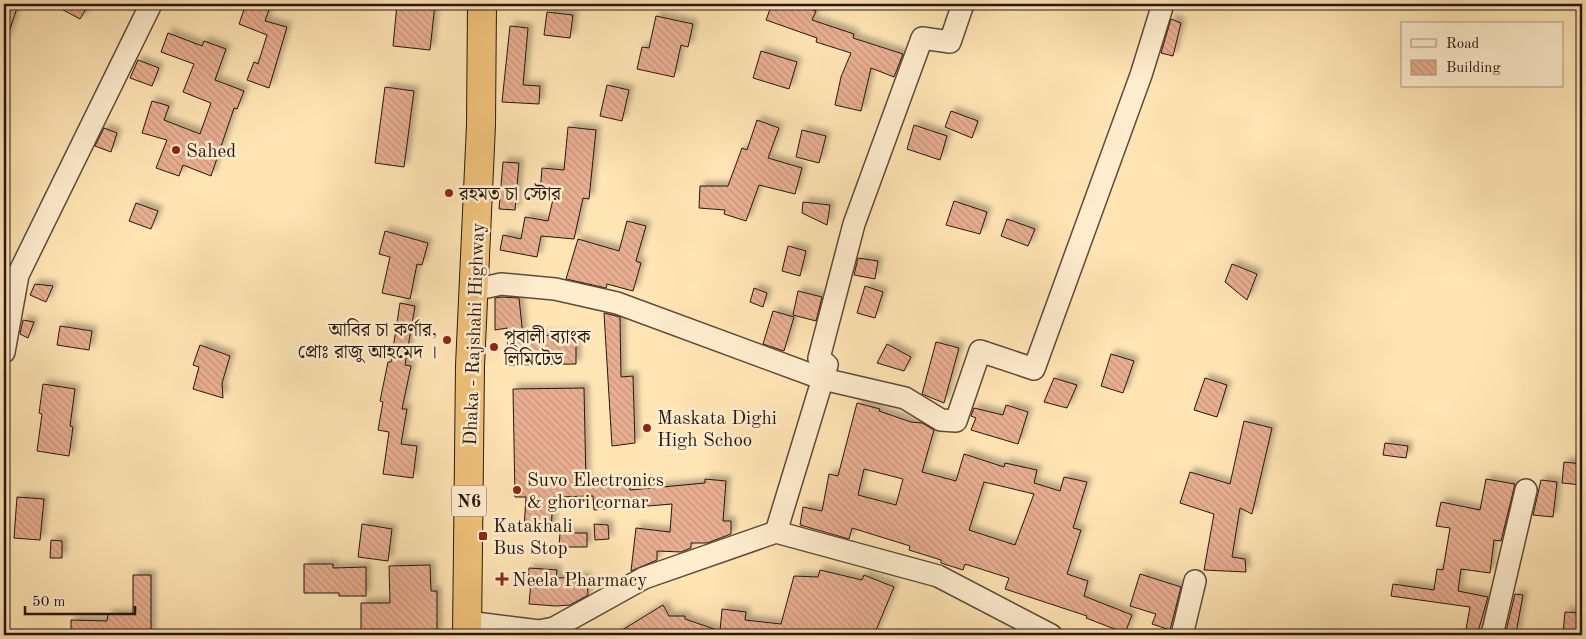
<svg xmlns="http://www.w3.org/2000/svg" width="1586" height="639" viewBox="0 0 1586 639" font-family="'Old Standard TT','Noto Serif Bengali',serif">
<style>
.building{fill:url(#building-back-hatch);stroke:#27170f;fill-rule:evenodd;filter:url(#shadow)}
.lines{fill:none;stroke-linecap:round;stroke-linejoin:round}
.minor-casing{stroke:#5d4a38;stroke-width:24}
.highway-casing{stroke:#27170f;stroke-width:30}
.minor{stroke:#ffedce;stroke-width:21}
.highway{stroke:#f0c27a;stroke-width:28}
.poi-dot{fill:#8f2418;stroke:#ffedce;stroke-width:2}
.labels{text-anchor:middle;stroke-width:5;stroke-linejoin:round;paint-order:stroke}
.shield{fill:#ffedce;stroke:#685748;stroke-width:1}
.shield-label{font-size:18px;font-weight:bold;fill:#27170f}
.poi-label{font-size:19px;fill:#27170f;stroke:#ffedce;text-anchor:start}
.street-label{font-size:19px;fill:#27170f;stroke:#ffedce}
</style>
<defs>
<pattern id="building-back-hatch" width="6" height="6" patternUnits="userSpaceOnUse" patternTransform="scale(1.25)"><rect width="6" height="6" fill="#e8ae91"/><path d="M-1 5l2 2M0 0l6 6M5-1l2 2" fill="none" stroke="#c7957c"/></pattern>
<filter id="shadow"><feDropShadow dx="4.5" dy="-4.5" stdDeviation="2.5" flood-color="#0004"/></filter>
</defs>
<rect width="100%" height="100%" fill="#ffe4b4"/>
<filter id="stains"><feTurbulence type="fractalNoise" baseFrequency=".004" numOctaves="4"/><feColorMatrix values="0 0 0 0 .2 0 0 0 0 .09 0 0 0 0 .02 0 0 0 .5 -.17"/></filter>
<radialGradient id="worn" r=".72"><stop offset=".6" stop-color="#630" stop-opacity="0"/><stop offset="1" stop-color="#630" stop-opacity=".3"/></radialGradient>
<g class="building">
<polygon points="4,4 17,8 6,41 4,41"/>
<polygon points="52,4 89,4 80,19"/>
<polygon points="246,4 271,4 265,21 287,27 269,88 247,80 254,62 258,64 267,35 239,24"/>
<polygon points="397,4 435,4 430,50 393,46"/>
<polygon points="772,4 798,4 816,11 812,20 854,34 853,38 903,54 894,77 871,68 861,111 835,105 841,77 851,53 816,42 817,38 766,20"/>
<polygon points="547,12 573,15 570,38 544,35"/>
<polygon points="656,16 693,24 688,47 681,45 674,77 637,69 642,47 649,48"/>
<polygon points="1171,19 1181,23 1173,56 1161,53"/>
<polygon points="510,26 528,28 523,85 540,86 539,104 502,102"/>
<polygon points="168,33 202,46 204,41 226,49 215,80 244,91 237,109 234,108 211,176 183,165 179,176 156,168 167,140 142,133 152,101 169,106 164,120 200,134 211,103 183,92 194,64 161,52"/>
<polygon points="761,51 797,62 789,89 753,78"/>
<polygon points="138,60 159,68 152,86 130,78"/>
<polygon points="607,85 629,90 622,121 600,116"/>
<polygon points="385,87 414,91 404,167 375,163"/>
<polygon points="951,111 978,121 972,138 945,127"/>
<polygon points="757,120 779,128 768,158 802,168 795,194 759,185 746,221 724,214 725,210 699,208 700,186 728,186 742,148 747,150"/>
<polygon points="914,125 947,136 940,160 907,149"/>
<polygon points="568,127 596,130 589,199 583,198 574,239 541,236 537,257 500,250 503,235 521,239 525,217 548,221 554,195 540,194 542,168 564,170"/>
<polygon points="104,128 117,133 111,152 95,146"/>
<polygon points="802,130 826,136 819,163 796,157"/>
<polygon points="503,162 519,163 515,210 499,209"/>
<polygon points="954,201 987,212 980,234 946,225"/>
<polygon points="803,202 830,205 827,225 802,213"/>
<polygon points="136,203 158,211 151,229 129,221"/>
<polygon points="1007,219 1035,229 1028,246 1001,236"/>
<polygon points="627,221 646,226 636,261 641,263 633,291 607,284 606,288 566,279 578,239 619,251"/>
<polygon points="385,231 428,243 422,265 417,264 410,299 382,293 390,257 379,254"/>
<polygon points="788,246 806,251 800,276 782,271"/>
<polygon points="858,258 878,261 875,279 854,275"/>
<polygon points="1232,264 1257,274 1247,300 1225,282"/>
<polygon points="35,284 53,286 46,302 30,295"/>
<polygon points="865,286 883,292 875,318 857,313"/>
<polygon points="754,288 767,293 763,307 750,302"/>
<polygon points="798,291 822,297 816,321 793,315"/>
<polygon points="502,297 519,298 523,336 576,335 576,364 508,365 507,328 495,330 495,298"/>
<polygon points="400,303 415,306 405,365 411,366 402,409 407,409 401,444 417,446 413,478 383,474 389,432 378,430 383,402 380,401 388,362 391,362"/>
<polygon points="773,311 794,317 784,351 763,344"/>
<polygon points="604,313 620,317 621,377 633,376 635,443 612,446"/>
<polygon points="23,320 34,322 28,338 20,334"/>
<polygon points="60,326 92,331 89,350 57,345"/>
<polygon points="936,342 959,348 944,403 922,394"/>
<polygon points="887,344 911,357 904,371 877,363"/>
<polygon points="200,345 230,356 222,383 223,398 193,389 199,367 193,365"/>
<polygon points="1111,354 1134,361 1123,393 1101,386"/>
<polygon points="1054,378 1077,385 1067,408 1044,402"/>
<polygon points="1205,378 1227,385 1217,417 1194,410"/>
<polygon points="43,384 75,389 70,426 73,427 69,456 37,451 42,414 39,413"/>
<polygon points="584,388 586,483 629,482 630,490 705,483 705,479 726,481 723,521 731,521 731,534 707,543 691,543 691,548 681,552 657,551 657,560 631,571 636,528 670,532 672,504 636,507 635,503 608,504 608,509 594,510 593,496 553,497 551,531 524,529 526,497 515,497 513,389"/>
<path d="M857 403 880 409 879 411 911 422 922 423 934 430 922 472 956 481 964 454 1004 467 1005 463 1037 470 1034 483 1060 491 1064 477 1087 482 1073 528 1081 530 1067 574 1088 581 1084 596 1132 615 1125 633 1086 618 1087 616 1005 589 1009 578 965 564 963 570 941 563V560L909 550 910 546 852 528 849 539 800 525 803 507 822 511 829 474 838 476ZM864 469 903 479 896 505 858 495ZM984 482 1034 494 1015 545 969 530Z"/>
<polygon points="1006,405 1028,412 1018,444 971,430 976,418 971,416 974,408 1003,415"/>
<polygon points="1244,421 1272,428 1252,514 1240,508 1232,557 1245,559 1246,572 1204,570 1214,514 1180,503 1190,472 1230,484"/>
<polygon points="1385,443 1408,446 1406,458 1383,455"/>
<polygon points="1564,462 1582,464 1582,485 1562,483"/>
<polygon points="1486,479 1515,484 1501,541 1494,540 1490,573 1461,569 1458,591 1488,597 1477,635 1465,635 1470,607 1391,596 1393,584 1434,590 1437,569 1443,570 1450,528 1436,526 1441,502 1480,510"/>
<polygon points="1541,480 1557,482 1553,517 1533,515"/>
<polygon points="17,497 44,499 40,540 14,538"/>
<polygon points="362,524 392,529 388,561 358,557"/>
<polygon points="594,524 608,525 609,539 595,540"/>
<polygon points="560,533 587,533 587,547 559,547"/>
<polygon points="51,540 62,541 62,558 50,558"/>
<polygon points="304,564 333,564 333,568 366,567 366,596 339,596 339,593 304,593"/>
<polygon points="430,565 431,591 437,591 437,635 393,635 393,632 361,632 361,603 390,603 389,566"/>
<polygon points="529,568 557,570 556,578 587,577 588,595 570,605 556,606 529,604 531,582 528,582"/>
<polygon points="820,570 862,580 864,575 894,587 874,635 614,635 663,605 669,616 685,616 685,619 720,631 722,609 746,612 745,620 781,624 794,576 818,577"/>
<polygon points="1140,574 1181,587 1170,630 1152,624 1156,614 1130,606"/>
<polygon points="133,575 151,575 151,635 86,633 86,635 71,635 71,620 107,621 108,614 133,614"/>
<polygon points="1515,594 1523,595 1516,633 1506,631"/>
<polygon points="1565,612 1582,613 1582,635 1563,633"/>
</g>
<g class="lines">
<g class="minor-casing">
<g id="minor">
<polyline points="474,290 501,284 555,289 617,303 823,379 905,398 941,420 956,421 980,351 1034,369 1141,75 1163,4"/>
<polyline points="4,352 18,275 151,4"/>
<polyline points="776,532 827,365 819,358 854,224 922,38 950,42 963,4"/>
<polyline points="467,622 539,631 554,628 644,578 776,532 938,576 1051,635"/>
<polyline points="1182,635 1195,581"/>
<polyline points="1492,635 1526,490"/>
</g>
</g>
<g class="highway-casing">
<polyline id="highway" points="467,635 470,366 481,125 482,4"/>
</g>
<use href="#minor" class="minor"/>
<use href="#highway" class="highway"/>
</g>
<g class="poi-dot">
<circle cx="176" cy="150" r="5"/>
<circle cx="449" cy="193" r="5"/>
<circle cx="447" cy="340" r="5"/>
<circle cx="494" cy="347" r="5"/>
<circle cx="647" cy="428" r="5"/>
<circle cx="517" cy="490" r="5"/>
<rect x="478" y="531" width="10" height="10" rx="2.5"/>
<path d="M499.5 571.5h5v5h5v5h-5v5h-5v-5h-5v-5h5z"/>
</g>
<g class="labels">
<rect class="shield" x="451.5" y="485.5" width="35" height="31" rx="4"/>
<g class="shield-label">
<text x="469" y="507">N6</text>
</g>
<g class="poi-label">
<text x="186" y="157">Sahed</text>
<text x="459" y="200">রহমত চা স্টোর</text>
<text x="437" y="336" text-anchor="end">আবির চা কর্ণার,<tspan x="437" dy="22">প্রোঃ রাজু আহমেদ ।</tspan></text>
<text x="504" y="343">পূবালী ব্যাংক<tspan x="504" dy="22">লিমিটেড</tspan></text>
<text x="657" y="424">Maskata Dighi<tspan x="657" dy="22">High Schoo</tspan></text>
<text x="527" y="486">Suvo Electronics<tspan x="527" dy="22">&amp; ghori cornar</tspan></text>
<text x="493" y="532">Katakhali<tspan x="493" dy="22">Bus Stop</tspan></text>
<text x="512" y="586">Neela Pharmacy</text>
</g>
<g class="street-label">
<text transform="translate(473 334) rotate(-88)" y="7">Dhaka - Rajshahi Highway</text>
</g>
</g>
<rect width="1586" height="639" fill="none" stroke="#ffe4b4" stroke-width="20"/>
<rect x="5" y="5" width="1576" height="629" fill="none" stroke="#27170f" stroke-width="2.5"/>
<rect x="10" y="10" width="1566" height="619" fill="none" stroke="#27170f"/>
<rect x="1401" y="22" width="162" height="65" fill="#ffedce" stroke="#a99782"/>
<rect x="1411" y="39" width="25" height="8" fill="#ffedce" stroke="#a99782"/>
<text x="1446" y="48" font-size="15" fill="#27170f">Road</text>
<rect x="1411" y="60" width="25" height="15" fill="url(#building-back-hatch)" stroke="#a99782"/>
<text x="1446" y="72" font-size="15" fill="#27170f">Building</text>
<path d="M25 606v8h110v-8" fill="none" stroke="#27170f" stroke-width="2.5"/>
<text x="32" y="606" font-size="15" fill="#27170f" stroke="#ffedce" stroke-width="4" paint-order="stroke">50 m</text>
<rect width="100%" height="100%" filter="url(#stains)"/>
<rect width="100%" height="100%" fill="url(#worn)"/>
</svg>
